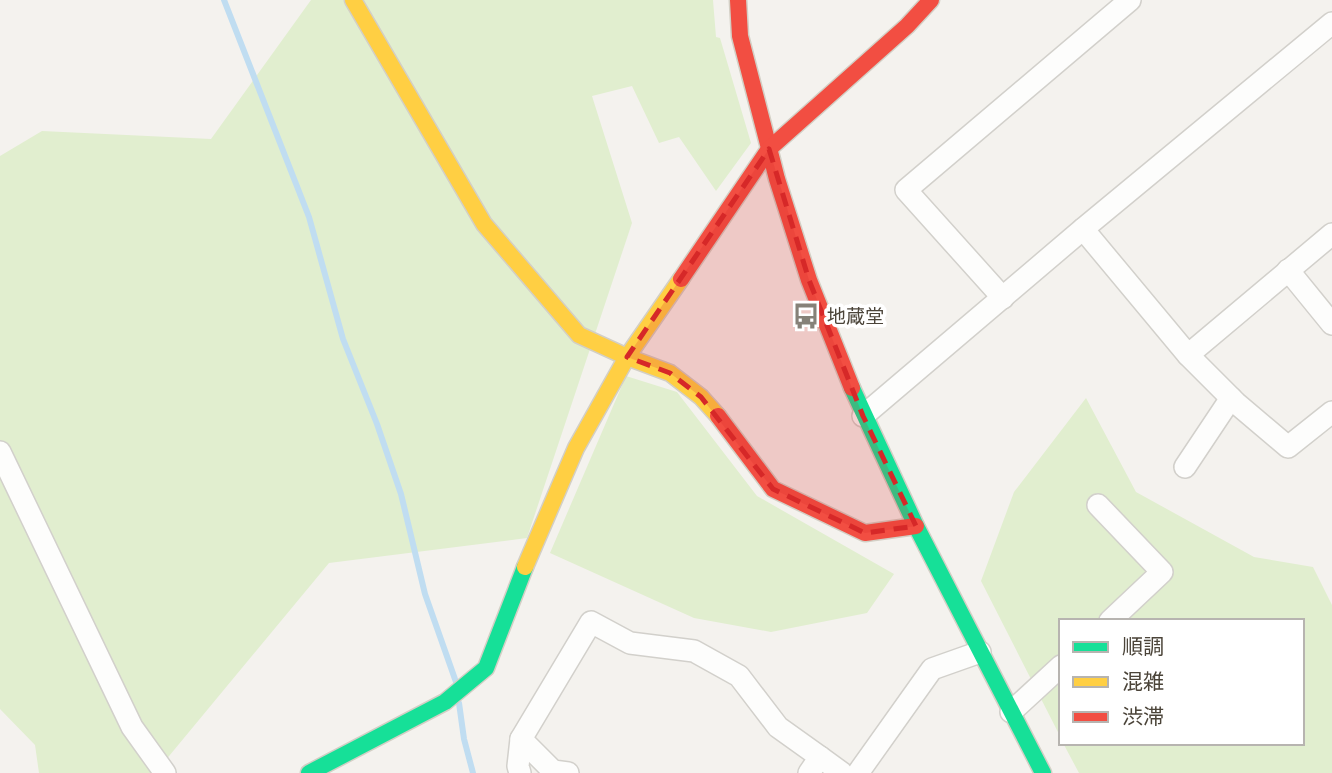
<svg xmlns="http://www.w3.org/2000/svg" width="1332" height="773" viewBox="0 0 1332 773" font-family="'DM Sans','Noto Sans JP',sans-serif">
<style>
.green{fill:#e1eecf}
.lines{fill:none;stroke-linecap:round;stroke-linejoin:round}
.stream{stroke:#c0ddf1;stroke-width:6}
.street-casing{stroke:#d2d0cb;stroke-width:24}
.fast-casing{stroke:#d3cfc5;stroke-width:19}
.slow-casing{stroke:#d3cfc5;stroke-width:19}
.jam-casing{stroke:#d3cfc5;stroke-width:19}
.street{stroke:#fdfdfc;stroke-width:21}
.fast{stroke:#16e098;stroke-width:16}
.slow{stroke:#ffcf43;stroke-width:16}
.jam{stroke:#f24e42;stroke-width:16}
.marked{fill:#d62828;fill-opacity:0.2;stroke:#d62828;stroke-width:5;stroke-dasharray:14 9;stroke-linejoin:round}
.labels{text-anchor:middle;stroke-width:7;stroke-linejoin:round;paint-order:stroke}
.poi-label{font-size:19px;fill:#4b4439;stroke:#fff;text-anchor:start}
</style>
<rect width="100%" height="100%" fill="#f4f2ee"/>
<g class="green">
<polygon points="311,0 713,0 716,37 720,38 751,143 716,191 679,137 659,143 632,86 592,96 632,223 527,538 329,563 155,773 39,773 35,745 0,709 0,156 42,131 211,139"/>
<polygon points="626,376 677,392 757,496 894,574 867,613 771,632 694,618 550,553"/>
<polygon points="1086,398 1136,492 1254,557 1313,567 1332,605 1332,773 1079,773 1063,743 1302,743 1302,621 1061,621 1061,738 981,581 1014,492"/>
</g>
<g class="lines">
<g class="stream">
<polyline points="224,0 309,217 343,339 377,424 401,494 425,594 456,682"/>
<polyline points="459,703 464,739 473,773"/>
</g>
<g class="street-casing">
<g id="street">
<polyline points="1083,229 1188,355 1332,234"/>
<polyline points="1288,270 1332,324"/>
<polyline points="1003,298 906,190 1130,0"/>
<polyline points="1188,355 1236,403 1288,447 1332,412"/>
<polyline points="863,416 1083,229 1332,23"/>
<polyline points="0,452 132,727 165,773"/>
<polyline points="1185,467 1231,398"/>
<polyline points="1098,505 1162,572 1110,621"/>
<polyline points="1011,712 1061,666"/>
<polyline points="521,739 553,771 568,773"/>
<polyline points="820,757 842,773"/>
<polyline points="520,773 518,766 521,739 591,622 630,643 694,651 739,676 778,727 820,757 809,773"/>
<polyline points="858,773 932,669 980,652"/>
</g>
</g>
<g class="fast-casing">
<g id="fast">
<polyline points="852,388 916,526 1043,773"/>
<polyline points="309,773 445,702 486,668 525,567"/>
</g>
</g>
<g class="slow-casing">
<g id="slow">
<polyline points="353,0 484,224 579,335 627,357 670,373 701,397 718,416"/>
<polyline points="525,567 576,448 627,357 681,279"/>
</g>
</g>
<g class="jam-casing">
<g id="jam">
<polyline points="738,0 740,36 777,179 809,280 852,388"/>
<polyline points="681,279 769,149 907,26 931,0"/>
<polyline points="718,416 773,489 865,533 916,526"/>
</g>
</g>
<use href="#street" class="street"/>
<use href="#fast" class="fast"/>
<use href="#slow" class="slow"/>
<use href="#jam" class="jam"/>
</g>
<path class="marked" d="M769 149 809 280 863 416 916 526 865 533 773 489 701 397 670 373 627 357Z"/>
<defs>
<g id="bus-bare" transform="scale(2.1)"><path d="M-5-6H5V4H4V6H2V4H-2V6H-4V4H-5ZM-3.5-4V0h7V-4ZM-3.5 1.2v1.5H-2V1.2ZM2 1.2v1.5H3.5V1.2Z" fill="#868178" stroke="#fff" stroke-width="2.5" paint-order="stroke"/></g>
</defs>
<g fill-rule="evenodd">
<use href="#bus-bare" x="806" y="316"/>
</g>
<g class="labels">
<g class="poi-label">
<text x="827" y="323">地蔵堂</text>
</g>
</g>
<rect x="1059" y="619" width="245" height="126" fill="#ffffff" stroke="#b7b4b0" stroke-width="2"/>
<rect x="1073" y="642" width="35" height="10" fill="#16e098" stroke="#b7b4b0" stroke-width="2"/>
<text x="1122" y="654" font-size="21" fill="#4b4439">順調</text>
<rect x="1073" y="677" width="35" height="10" fill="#ffcf43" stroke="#b7b4b0" stroke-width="2"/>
<text x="1122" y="689" font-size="21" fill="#4b4439">混雑</text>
<rect x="1073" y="712" width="35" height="10" fill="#f24e42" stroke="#b7b4b0" stroke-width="2"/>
<text x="1122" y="724" font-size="21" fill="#4b4439">渋滞</text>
</svg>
